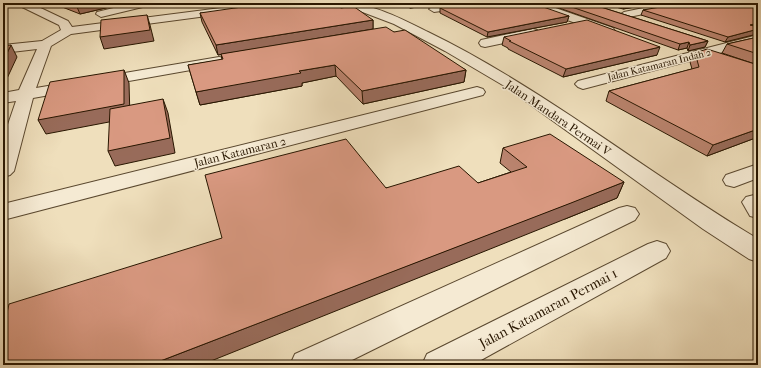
<svg xmlns="http://www.w3.org/2000/svg" width="761" height="368" viewBox="0 0 761 368" font-family="'IM FELL French Canon',serif">
<style>
.lines{fill:none;stroke-linecap:round;stroke-linejoin:round}
.minor-casing{stroke:#5a482f;stroke-width:2}
.minor{fill:#f5ead3;fill-rule:evenodd}
.wall{fill:#bb846f;stroke:#281600}
.shaded-wall{fill:#986b5a;stroke:#281600}
.building{fill:#d99981;stroke:#281600}
.labels{text-anchor:middle;stroke-width:3;stroke-linejoin:round;paint-order:stroke}
.far-street-label{font-size:10px;fill:#281600;stroke:#f5ead3}
.street-label{font-size:12px;fill:#281600;stroke:#f5ead3}
.near-street-label{font-size:14px;fill:#281600;stroke:#f5ead3}
</style>
<rect width="100%" height="100%" fill="#efdfbc"/>
<filter id="stains"><feTurbulence type="fractalNoise" baseFrequency=".005" numOctaves="4"/><feColorMatrix values="0 0 0 0 .2 0 0 0 0 .09 0 0 0 0 .02 0 0 0 .5 -.17"/></filter>
<radialGradient id="worn" r=".72"><stop offset=".6" stop-color="#630" stop-opacity="0"/><stop offset="1" stop-color="#630" stop-opacity=".3"/></radialGradient>
<g class="lines">
<g class="minor-casing">
<g id="minor">
<polygon points="17,3 30,3 68,21 72,27 259,3 288,3 283,6 71,34 51,46 36,88 219,57 224,58 226,61 224,64 219,65 33,98 14,171 10,175 3,177 3,139 16,101 3,103 3,93 19,90 37,49 3,53 3,45 42,41 61,30 59,25 18,5"/>
<polygon points="134,3 152,3 151,5 101,17 96,14 97,12"/>
<path d="M343 3C372 3 402 19 428 32 545 89 647 173 758 239V262L749 259 703 229 506 87 445 51 394 24 344 5Z"/>
<polygon points="454,3 481,3 476,6 434,12 429,9 434,6"/>
<polygon points="526,3 541,3 613,28 615,31 613,34 605,34 527,5"/>
<polygon points="668,3 688,3 683,6 624,18 619,15 624,12"/>
<polygon points="533,29 537,30 539,33 537,36 485,47 481,46 479,43 481,40"/>
<polygon points="758,35 758,43 583,89 578,87 575,84 578,81"/>
<polygon points="477,87 483,89 485,92 483,95 3,220 3,204"/>
<polygon points="758,164 758,178 734,187 726,185 723,180 726,175"/>
<polygon points="758,194 758,218 750,216 742,202 746,197"/>
<polygon points="627,206 635,208 639,214 635,220 342,365 290,365 295,354 619,208"/>
<polygon points="657,241 666,244 670,251 666,258 472,365 422,365 427,354 648,244"/>
</g>
</g>
<use href="#minor" class="minor"/>
</g>
<g class="wall">
<polygon points="52,3 127,3 80,14"/>
<polygon points="400,3 444,3 434,5 429,7 426,6 410,8"/>
<polygon points="545,3 588,3 708,41 705,47 688,51 687,48 678,50"/>
<polygon points="601,3 659,3 623,9"/>
<polygon points="758,3 758,32 757,34 725,42 641,15 643,10"/>
<polygon points="341,8 373,20 373,29 218,55 202,22 200,13"/>
<polygon points="440,8 569,16 567,22 487,37 440,13"/>
<polygon points="394,32 466,70 464,82 363,104 336,76 302,83 302,86 200,105 188,65 222,60 221,54"/>
<polygon points="504,37 657,55 563,77 508,49 508,48 502,45"/>
<polygon points="758,37 758,65 722,53 727,44"/>
<polygon points="695,53 758,66 758,137 707,156 606,101 609,91 692,69 690,62"/>
<polygon points="503,148 624,182 617,198 565,219 386,188 478,183 511,172 500,163"/>
</g>
<g class="shaded-wall">
<polygon points="94,3 127,3 80,14 77,7"/>
<polygon points="410,3 426,3 426,6 410,8"/>
<polygon points="429,3 444,3 434,5 429,7"/>
<polygon points="633,3 659,3 623,9 625,4"/>
<polygon points="147,15 150,25 154,41 104,49 100,37"/>
<polygon points="569,16 567,22 487,37 488,32"/>
<polygon points="373,20 373,29 218,55 216,45"/>
<polygon points="758,23 758,28 750,25"/>
<polygon points="758,29 757,34 725,42 728,37"/>
<polygon points="708,41 705,47 688,51 690,45"/>
<polygon points="689,42 687,48 678,50 680,44"/>
<polygon points="11,45 17,57 3,87 3,61"/>
<polygon points="660,47 657,55 563,77 566,69"/>
<polygon points="335,65 336,76 302,83 302,86 200,105 196,92 299,71"/>
<polygon points="124,70 129,83 130,118 46,134 38,120"/>
<polygon points="466,70 464,82 363,104 362,91"/>
<polygon points="163,99 168,113 175,153 115,166 108,151"/>
<polygon points="758,129 758,137 707,156 713,145"/>
<polygon points="624,182 617,198 565,219 201,365 150,365"/>
</g>
<g class="building">
<polygon points="67,3 94,3 77,7"/>
<polygon points="270,3 334,3 341,8 353,6 373,20 216,45 200,13"/>
<polygon points="473,3 532,3 569,16 488,32 440,8"/>
<polygon points="560,3 588,3 708,41 690,45 689,42 680,44"/>
<polygon points="620,3 633,3 625,4"/>
<polygon points="683,3 758,3 758,23 750,25 758,27 758,29 728,37 643,10"/>
<polygon points="147,15 150,30 100,37 101,20"/>
<polygon points="587,20 660,47 566,69 509,41 511,41 504,37"/>
<polygon points="386,27 394,32 405,30 466,70 362,91 335,65 299,71 301,73 196,92 188,65 223,59 221,54"/>
<polygon points="758,37 758,54 727,44"/>
<polygon points="11,45 3,61 3,46"/>
<polygon points="707,49 758,65 758,129 713,145 609,91 699,67 695,53"/>
<polygon points="124,70 124,104 38,120 50,82"/>
<polygon points="163,99 170,138 108,151 110,109"/>
<polygon points="550,134 624,182 571,203 150,365 3,365 3,331 9,304 222,238 205,175 346,139 386,188 459,166 478,183 527,167 503,148"/>
</g>
<g class="labels">
<g class="far-street-label">
<text transform="translate(659 64) rotate(-14)" y="4">Jalan Katamaran Indah 2</text>
</g>
<g class="street-label">
<text transform="translate(558 118) rotate(34)" y="4">Jalan Mandara Permai V</text>
<text transform="translate(240 152) rotate(-14)" y="4">Jalan Katamaran 2</text>
</g>
<g class="near-street-label">
<text transform="translate(548 308) rotate(-28)" y="5">Jalan Katamaran Permai 1</text>
</g>
</g>
<rect width="761" height="368" fill="none" stroke="#efdfbc" stroke-width="16"/>
<rect x="4" y="4" width="753" height="360" fill="none" stroke="#281600" stroke-width="2"/>
<rect x="8" y="8" width="745" height="352" fill="none" stroke="#281600"/>
<rect width="100%" height="100%" filter="url(#stains)"/>
<rect width="100%" height="100%" fill="url(#worn)"/>
</svg>
